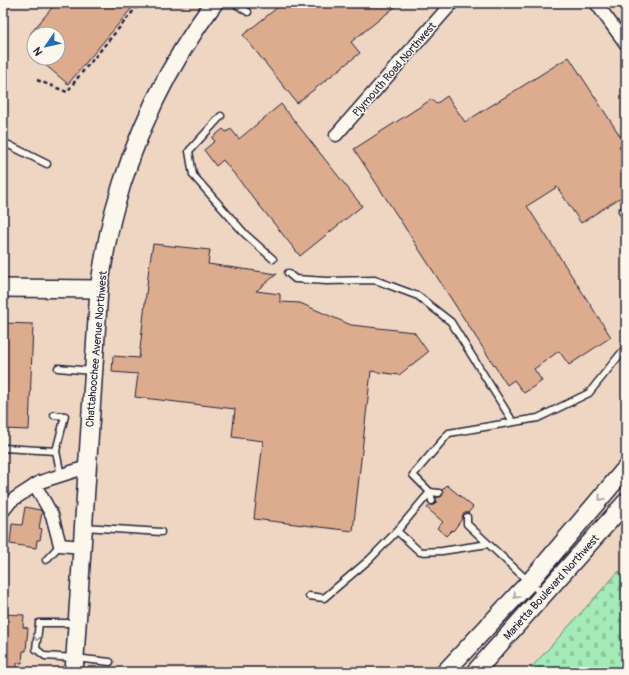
<svg xmlns="http://www.w3.org/2000/svg" width="629" height="675" viewBox="0 0 629 675" font-family="Pangolin,sans-serif">
<style>
.built{fill:#eed6c3;fill-rule:evenodd}
.cemetery{fill:url(#cemetery-stones);stroke:#63867a}
.building{fill:#ddac8f;stroke:#22223b}
.lines{fill:none;stroke-linecap:round;stroke-linejoin:round}
.lane-casing{stroke:#22223b;stroke-width:9}
.street-casing{stroke:#22223b;stroke-width:15}
.secondary-casing{stroke:#22223b;stroke-width:20}
.path{stroke:#22223b;stroke-width:2.5;stroke-dasharray:4 3;stroke-linecap:butt}
.lane{stroke:#fbf7ec;stroke-width:6}
.street{stroke:#fbf7ec;stroke-width:12}
.secondary{stroke:#fbf7ec;stroke-width:17}
.oneway{stroke:#99979c}
.labels{text-anchor:middle;stroke-width:3;stroke-linejoin:round;paint-order:stroke}
.street-label{font-size:11px;fill:#22223b;stroke:#fbf7ec}
</style>
<defs>
<pattern id="cemetery-stones" width="16" height="16" patternUnits="userSpaceOnUse"><rect width="16" height="16" fill="#a4ebb8"/><path d="M2 7V4a2 2 0 0 1 4 0v3zM10 15v-3a2 2 0 0 1 4 0v3z" fill="#8dc99f"/></pattern>
</defs>
<rect width="100%" height="100%" fill="#f5e8d9"/>
<filter id="ink" filterUnits="userSpaceOnUse"><feTurbulence type="fractalNoise" baseFrequency=".025" numOctaves="2"/><feDisplacementMap in="SourceGraphic" scale="8" xChannelSelector="R" yChannelSelector="G"/><feConvolveMatrix kernelMatrix="1 2 1 2 8 2 1 2 1" color-interpolation-filters="sRGB"/></filter>
<g filter="url(#ink)">
<path class="built" d="M3 3H626V581L619 571 531 669 534 672H3ZM34 34H58V58H34Z"/>
<polygon class="cemetery" points="619,571 626,581 626,672 534,672 530,669"/>
<g class="building">
<polygon points="56,3 136,3 68,84 37,58 58,58 58,34 30,34"/>
<polygon points="283,3 400,3 351,42 360,53 297,103 243,35"/>
<polygon points="569,57 624,142 619,146 626,157 626,194 581,223 557,187 527,206 611,337 569,365 559,351 534,369 542,381 524,393 514,380 507,385 354,149 432,99 436,104 447,96 465,122"/>
<polygon points="281,104 362,206 300,256 223,160 216,166 204,150 215,141 212,138 223,129 226,132 231,129 239,139"/>
<polygon points="153,244 210,250 208,264 277,274 256,291 280,294 280,302 300,303 351,325 414,332 428,352 399,375 371,371 353,531 254,519 263,441 232,437 235,409 135,397 138,374 112,372 113,356 139,358 149,267"/>
<polygon points="3,323 33,324 29,430 3,429"/>
<polygon points="447,485 473,507 468,513 465,513 463,514 462,519 453,531 452,530 446,536 437,528 443,522 427,508 430,505 433,505 435,504 436,502 436,497 440,497 442,496 443,493 442,490"/>
<polygon points="25,507 40,510 42,512 39,528 42,529 40,540 37,540 36,548 10,544 12,524 22,525"/>
<polygon points="3,614 24,615 23,627 28,628 26,651 23,651 22,663 17,663 17,672 3,672"/>
</g>
<g class="lines">
<g class="lane-casing">
<g id="lane">
<polyline points="234,3 248,12"/>
<polyline points="221,116 189,151 193,175 245,234 273,259"/>
<polyline points="7,144 47,164"/>
<polyline points="622,211 626,217"/>
<polyline points="288,273 295,279 327,281 375,280 418,296 451,322 513,422"/>
<polyline points="58,368 92,371"/>
<polyline points="54,415 65,416 56,451"/>
<polyline points="3,448 56,451 61,476"/>
<polyline points="430,492 439,493"/>
<polyline points="432,501 430,492 413,475 449,433 538,418 589,393 626,347"/>
<polyline points="617,514 626,522"/>
<polyline points="467,517 467,524 542,594"/>
<polyline points="84,527 161,532"/>
<polyline points="397,531 420,552 442,551 488,544"/>
<polyline points="46,560 60,545"/>
<polyline points="309,596 324,598 370,559 397,531 430,492"/>
<polyline points="75,623 39,623 36,649 45,656 75,658 110,662"/>
</g>
</g>
<g class="street-casing">
<g id="street">
<polyline points="596,3 626,44"/>
<polyline points="336,135 452,3"/>
<polyline points="35,485 52,515 60,545 82,547"/>
<polyline points="3,511 11,501 40,482 87,467"/>
</g>
</g>
<g class="secondary-casing">
<g id="secondary">
<polyline points="3,288 99,289"/>
<path d="M74 672 99 289C103 263 107 237 114 211 134 137 168 65 214 3"/>
<polyline points="445,672 532,579 626,468"/>
<polyline points="475,672 626,502"/>
</g>
</g>
<polyline class="path" points="37,80 67,92 79,76 140,3"/>
<use href="#lane" class="lane"/>
<use href="#street" class="street"/>
<use href="#secondary" class="secondary"/>
</g>
<defs><path id="oneway-chevron" d="M-2-3.5L2.5 0L-2 3.5" fill="none" stroke-width="1.6" stroke-linecap="round" stroke-linejoin="round"/></defs>
<g class="oneway">
<use href="#oneway-chevron" transform="translate(601 498) rotate(130)"/>
<use href="#oneway-chevron" transform="translate(516 596) rotate(133)"/>
<use href="#oneway-chevron" transform="translate(37 638) rotate(97)"/>
</g>
</g>
<g class="labels">
<g class="street-label">
<text transform="translate(394 69) rotate(-49)" y="4">Plymouth Road Northwest</text>
<text transform="translate(96 349) rotate(-85)" y="4">Chattahoochee Avenue Northwest</text>
<text transform="translate(551 587) rotate(-48)" y="4">Marietta Boulevard Northwest</text>
</g>
</g>
<rect width="629" height="675" fill="none" stroke="#fbf7ec" stroke-width="16"/>
<rect x="8" y="8" width="613" height="659" fill="none" stroke="#22223b" stroke-width="1.5" filter="url(#ink)"/>
<g transform="translate(46 46) rotate(236)"><circle r="19" fill="#fbf7ec" stroke="#a4a2a5"/>
<path d="M0-3L7 15L0 10L-7 15Z" fill="#1f6fb2"/>
<text y="-6" font-size="11" font-weight="bold" text-anchor="middle" fill="#22223b">N</text>
</g>
</svg>
